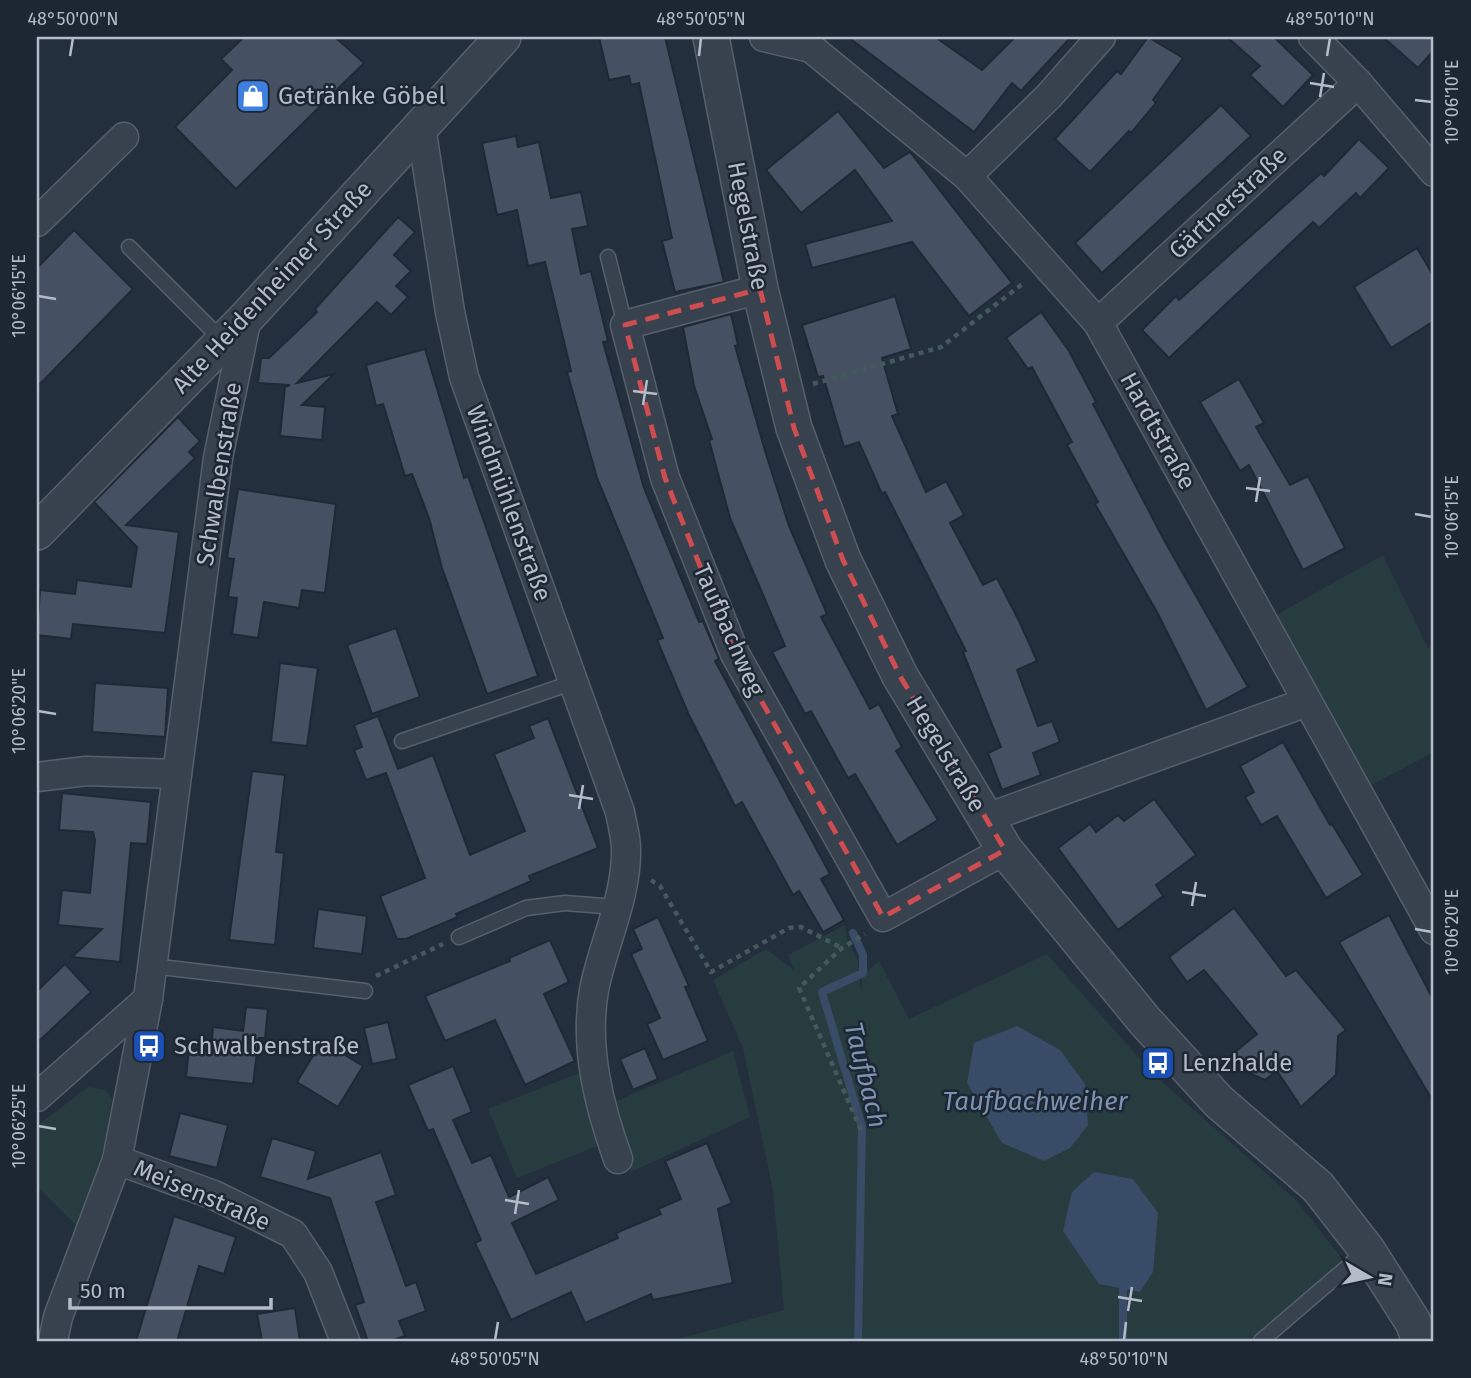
<svg xmlns="http://www.w3.org/2000/svg" width="1471" height="1378" viewBox="0 0 1471 1378" font-family="'Fira Sans',sans-serif">
<style>
.green{fill:#263c3f}
.water{fill:#394c67}
.lines{fill:none;stroke-linecap:round;stroke-linejoin:round}
.stream{stroke:#394c67;stroke-width:8}
.building{fill:#455162;stroke:#1f2835;stroke-width:2}
.service-casing{stroke:#565f6c;stroke-width:17}
.minor-casing{stroke:#565f6c;stroke-width:31}
.tertiary-casing{stroke:#565f6c;stroke-width:38}
.path{stroke:#44595c;stroke-width:4.5;stroke-dasharray:5 5;stroke-linecap:butt}
.service{stroke:#38414e;stroke-width:14}
.minor{stroke:#38414e;stroke-width:28}
.tertiary{stroke:#38414e;stroke-width:35}
.marked{fill:none;stroke:#ce4d50;stroke-width:5;stroke-dasharray:14 9;stroke-linejoin:round}
.ticks{fill:none;stroke:#b4bcc9;stroke-width:2.5}
.labels{text-anchor:middle;stroke-width:5;stroke-linejoin:round;paint-order:stroke}
.poi-label{font-size:24px;fill:#b4bcc9;stroke:#1d2633;text-anchor:start}
.street-label{font-size:24px;fill:#b4bcc9;stroke:#1d2633}
.water-label{font-size:26px;font-style:italic;fill:#7c92b1;stroke:#1d2633}
.neatline{fill:none;stroke:#b4bcc9;stroke-width:2.5}
.ticks-label{font-size:18px;text-anchor:middle;fill:#b4bcc9}
</style>
<rect width="100%" height="100%" fill="#242f3e"/>
<g class="green">
<polygon points="1383,555 1428,648 1434,645 1434,752 1362,790 1269,619"/>
<polygon points="845,925 847,939 858,961 861,992 862,975 879,961 909,1019 1047,954 1152,1073 1295,1199 1345,1262 1254,1341 671,1341 784,1310 773,1191 743,1048 713,980 766,949 794,970 788,955"/>
<polygon points="733,1051 750,1117 631,1172 605,1106"/>
<polygon points="587,1070 607,1142 517,1178 488,1109"/>
<polygon points="88,1087 106,1090 112,1099 106,1143 81,1230 37,1187 37,1126"/>
</g>
<g class="water">
<polygon points="1017,1026 1060,1050 1085,1084 1088,1125 1070,1148 1044,1161 1002,1143 967,1083 974,1043"/>
<polygon points="1094,1172 1133,1179 1158,1213 1153,1272 1140,1292 1099,1284 1063,1231 1072,1192"/>
</g>
<g class="lines">
<g class="stream">
<polyline points="853,933 863,955 863,973 822,992 862,1127 858,1341"/>
<polyline points="1123,1341 1123,1288"/>
</g>
</g>
<g class="building">
<polygon points="244,37 335,37 364,63 236,189 175,127 232,70 221,59"/>
<polygon points="599,37 665,37 724,282 675,292 662,241 672,238 639,83 631,85 629,76 609,80"/>
<polygon points="848,37 935,37 982,70 1015,37 1071,37 1021,91 1012,83 974,132"/>
<polygon points="1148,37 1183,58 1153,100 1156,103 1131,133 1129,131 1090,172 1055,139 1117,71 1121,74"/>
<polygon points="1227,37 1274,37 1313,75 1283,107 1250,75 1260,66"/>
<polygon points="1383,37 1434,37 1434,50 1418,68"/>
<polygon points="1221,105 1251,136 1102,273 1075,243"/>
<polygon points="838,111 884,168 910,152 1012,283 969,316 912,242 812,268 805,244 892,221 855,170 801,213 766,170"/>
<polygon points="516,136 518,147 539,142 551,198 581,192 588,226 572,229 581,274 591,271 608,341 603,342 644,488 699,622 703,621 719,659 715,661 830,874 821,879 844,920 823,932 799,891 793,895 742,802 735,806 688,713 657,640 663,638 597,478 567,372 571,371 545,262 528,266 517,210 497,215 482,143"/>
<polygon points="1359,139 1389,168 1360,198 1356,193 1319,228 1313,222 1169,358 1142,330 1176,296 1179,300 1321,173 1324,176"/>
<polygon points="398,217 415,232 394,255 411,271 396,286 408,297 391,315 377,302 297,383 334,374 302,405 325,407 322,440 280,436 285,387 290,385 258,383 261,358 269,358 317,312 315,309"/>
<polygon points="74,230 133,289 37,387 37,268"/>
<polygon points="1417,248 1434,277 1434,321 1391,348 1354,287"/>
<polygon points="895,296 911,349 882,358 898,414 892,416 926,492 946,481 964,515 950,523 983,585 997,578 1020,623 1037,661 1017,670 1038,726 1052,721 1060,742 1033,753 1041,775 1002,790 988,753 1001,747 963,652 966,651 885,492 882,494 859,442 844,447 823,376 818,377 802,325"/>
<polygon points="1041,312 1069,351 1096,402 1093,404 1164,540 1248,687 1206,710 1157,612 1095,504 1098,502 1067,445 1072,442 1032,367 1028,369 1006,338"/>
<polygon points="731,314 738,345 735,346 766,454 789,526 827,614 821,617 870,709 879,704 902,747 896,751 938,820 897,845 855,774 848,778 811,711 805,714 772,652 785,646 730,518 709,440 712,439 694,386 683,327"/>
<polygon points="425,349 464,478 468,476 538,676 487,694 442,568 429,518 412,474 405,476 383,404 376,406 366,365"/>
<polygon points="1239,379 1264,423 1256,427 1290,485 1308,476 1345,548 1303,570 1249,465 1240,471 1200,402"/>
<polygon points="178,417 200,441 189,452 195,458 126,525 179,532 165,633 73,624 71,639 37,635 40,590 75,594 77,580 131,587 137,547 94,502"/>
<polygon points="238,489 336,504 325,593 302,590 299,608 264,602 258,638 232,634 237,598 228,597 234,559 227,558"/>
<polygon points="396,628 420,697 372,714 347,645"/>
<polygon points="280,663 318,668 307,746 271,742"/>
<polygon points="95,683 168,688 165,737 92,732"/>
<polygon points="378,716 398,769 433,755 470,855 525,831 494,754 534,738 529,726 548,718 598,848 529,876 531,881 456,914 458,917 406,939 397,939 380,896 425,878 386,773 366,780 354,750 362,747 354,725"/>
<polygon points="1283,742 1330,825 1332,824 1363,875 1326,898 1277,816 1261,825 1245,797 1254,792 1240,766"/>
<polygon points="252,771 285,775 276,852 284,853 275,945 229,940"/>
<polygon points="62,793 151,802 147,844 131,843 120,962 72,957 102,929 58,925 62,890 90,893 95,840 93,832 59,830"/>
<polygon points="1154,799 1196,855 1156,885 1163,896 1118,930 1058,848 1090,824 1096,832 1118,815 1124,821"/>
<polygon points="1234,908 1286,976 1296,970 1346,1030 1338,1036 1336,1075 1301,1107 1277,1071 1265,1080 1245,1071 1230,1056 1257,1034 1204,970 1187,982 1169,957"/>
<polygon points="318,909 367,916 362,954 313,948"/>
<polygon points="1389,915 1434,1001 1434,1103 1339,942"/>
<polygon points="658,917 689,986 685,987 708,1041 663,1060 647,1024 660,1018 631,954 642,949 633,929"/>
<polygon points="550,940 569,982 544,994 575,1061 525,1085 495,1020 445,1041 425,996 510,961 509,958"/>
<polygon points="65,964 91,992 37,1043 37,991"/>
<polygon points="246,1007 268,1009 265,1038 259,1038 253,1084 186,1077 189,1049 211,1051 213,1027 243,1031"/>
<polygon points="388,1022 397,1059 372,1064 364,1028"/>
<polygon points="322,1041 363,1066 338,1107 297,1082"/>
<polygon points="645,1048 658,1079 633,1090 620,1059"/>
<polygon points="453,1066 472,1112 453,1120 472,1163 491,1155 509,1197 548,1177 559,1200 512,1223 536,1274 618,1238 616,1233 661,1214 658,1209 681,1199 665,1161 707,1143 732,1203 718,1209 733,1283 653,1300 651,1294 585,1323 571,1292 511,1320 475,1243 481,1240 433,1129 428,1131 408,1085"/>
<polygon points="180,1113 228,1125 217,1168 169,1156"/>
<polygon points="272,1138 316,1151 308,1179 381,1152 396,1195 376,1202 406,1286 416,1282 426,1311 399,1321 405,1336 390,1341 368,1341 355,1305 364,1302 330,1198 260,1177"/>
<polygon points="174,1216 236,1237 224,1274 199,1266 177,1341 136,1341"/>
<polygon points="295,1308 300,1341 262,1341 257,1314"/>
</g>
<g class="lines">
<g class="service-casing">
<g id="service">
<polyline points="129,247 223,341"/>
<polyline points="608,257 625,325"/>
<polyline points="402,741 574,682"/>
<polyline points="459,937 526,908 565,903 617,907"/>
<polyline points="152,966 365,991"/>
<polyline points="1261,1341 1366,1251"/>
</g>
</g>
<g class="minor-casing">
<g id="minor">
<polyline points="764,37 811,48 967,176 1098,323 1434,930"/>
<polyline points="1313,37 1358,83 1434,172"/>
<path d="M421 127 450 312 464 377 620 812C622 824 626 837 626 849 627 897 603 944 594 990 584 1047 599 1106 618 1159"/>
<polyline points="967,176 1049,96 1101,37"/>
<polyline points="37,222 124,137"/>
<polyline points="760,289 625,325 665,478 735,654 883,917 1005,850"/>
<polyline points="1098,323 1358,83"/>
<polyline points="37,777 86,771 177,774"/>
<polyline points="984,819 1307,702"/>
<polyline points="37,1097 148,999"/>
<polyline points="117,1160 214,1195 293,1234 318,1272 345,1341"/>
<polyline points="53,1341 58,1317 117,1160 148,999 218,458 247,317"/>
</g>
</g>
<g class="tertiary-casing">
<g id="tertiary">
<polyline points="711,37 760,289 794,428 843,560 900,676 1005,850 1145,1021 1219,1102 1318,1187 1367,1250 1413,1322 1420,1341"/>
<polyline points="37,532 247,317 503,37"/>
</g>
</g>
<g class="path">
<polyline points="813,384 941,347 1025,282"/>
<polyline points="651,880 660,886 711,972 789,928 801,927 842,948"/>
<polyline points="376,976 443,944"/>
<polyline points="861,1130 799,988 842,948 865,934"/>
</g>
<use href="#service" class="service"/>
<use href="#minor" class="minor"/>
<use href="#tertiary" class="tertiary"/>
</g>
<path class="marked" d="M760 289 794 428 843 560 900 676 1005 850 883 917 735 654 665 478 625 325Z"/>
<path class="ticks" d="M70 56 73 38M699 56 701 38M1327 56 1330 38M1310 83 1334 87M1320 97 1324 73M1415 100 1432 102M38 296 56 299M633 391 657 394M643 405 647 380M1246 488 1270 491M1256 502 1260 477M1415 514 1432 517M38 711 56 714M569 795 593 799M579 809 583 785M1182 892 1206 896M1192 906 1196 882M1415 929 1432 932M38 1126 56 1129M505 1200 529 1204M515 1214 519 1190M1118 1297 1142 1301M1128 1311 1132 1287M495 1340 498 1322M1124 1340 1126 1322"/>
<defs>
<g id="shop-square" transform="scale(1.75)"><rect x="-9" y="-9" width="18" height="18" rx="4" fill="#3f7fe0" stroke="#1d2633"/><path d="M-5-2.5h2.3a2.7 3.5 0 0 1 5.4 0H5L5.5 6h-11ZM-1.5-2.5h3a1.5 2.3 0 0 0-3 0Z" fill="#fff"/></g>
<g id="bus-square" transform="scale(1.75)"><rect x="-9" y="-9" width="18" height="18" rx="4" fill="#1a4fb4" stroke="#1d2633"/><path d="M-5-6H5V4H4V6H2V4H-2V6H-4V4H-5ZM-3.5-4V0h7V-4ZM-3.5 1.2v1.5H-2V1.2ZM2 1.2v1.5H3.5V1.2Z" fill="#fff"/></g>
</defs>
<g fill-rule="evenodd">
<use href="#shop-square" x="253" y="96"/>
<use href="#bus-square" x="149" y="1046"/>
<use href="#bus-square" x="1158" y="1063"/>
</g>
<g class="labels">
<g class="poi-label">
<text x="278" y="104">Getränke Göbel</text>
<text x="174" y="1054">Schwalbenstraße</text>
<text x="1182" y="1071">Lenzhalde</text>
</g>
<g class="street-label">
<text transform="translate(1228 203) rotate(-43)" y="8">Gärtnerstraße</text>
<text transform="translate(748 226) rotate(79)" y="8">Hegelstraße</text>
<text transform="translate(272 287) rotate(-47)" y="8">Alte Heidenheimer Straße</text>
<text transform="translate(1158 431) rotate(61)" y="8">Hardtstraße</text>
<text transform="translate(219 474) rotate(-81)" y="8">Schwalbenstraße</text>
<text transform="translate(509 503) rotate(70)" y="8">Windmühlenstraße</text>
<text transform="translate(729 630) rotate(66)" y="8">Taufbachweg</text>
<text transform="translate(946 754) rotate(59)" y="8">Hegelstraße</text>
<text transform="translate(202 1195) rotate(23)" y="8">Meisenstraße</text>
</g>
<g class="water-label">
<text transform="translate(866 1075) rotate(76)" y="9">Taufbach</text>
<text x="1035" y="1110">Taufbachweiher</text>
</g>
</g>
<rect width="1471" height="1378" fill="none" stroke="#1d2633" stroke-width="77"/>
<g transform="translate(1369 1277) rotate(99)" stroke="#1d2633" stroke-width="5" paint-order="stroke">
<path d="M0-5L12 26L0 18L-12 26Z" fill="#b4bcc9"/>
<text y="-10" font-size="19" font-weight="bold" text-anchor="middle" fill="#b4bcc9">N</text>
</g>
<path d="M70 1298v10h201v-10" fill="none" stroke="#b4bcc9" stroke-width="3.5"/>
<text x="80" y="1298" font-size="21" fill="#b4bcc9" stroke="#1d2633" stroke-width="5" paint-order="stroke">50 m</text>
<rect x="38" y="38" width="1394" height="1302" class="neatline"/>
<g class="ticks-label">
<text x="73" y="25">48°50'00"N</text>
<text x="701" y="25">48°50'05"N</text>
<text x="1330" y="25">48°50'10"N</text>
<text transform="translate(1452 102) rotate(-90)" y="6">10°06'10"E</text>
<text transform="translate(19 296) rotate(-90)" y="6">10°06'15"E</text>
<text transform="translate(1452 517) rotate(-90)" y="6">10°06'15"E</text>
<text transform="translate(19 711) rotate(-90)" y="6">10°06'20"E</text>
<text transform="translate(1452 932) rotate(-90)" y="6">10°06'20"E</text>
<text transform="translate(19 1126) rotate(-90)" y="6">10°06'25"E</text>
<text x="495" y="1365">48°50'05"N</text>
<text x="1124" y="1365">48°50'10"N</text>
</g>
</svg>
